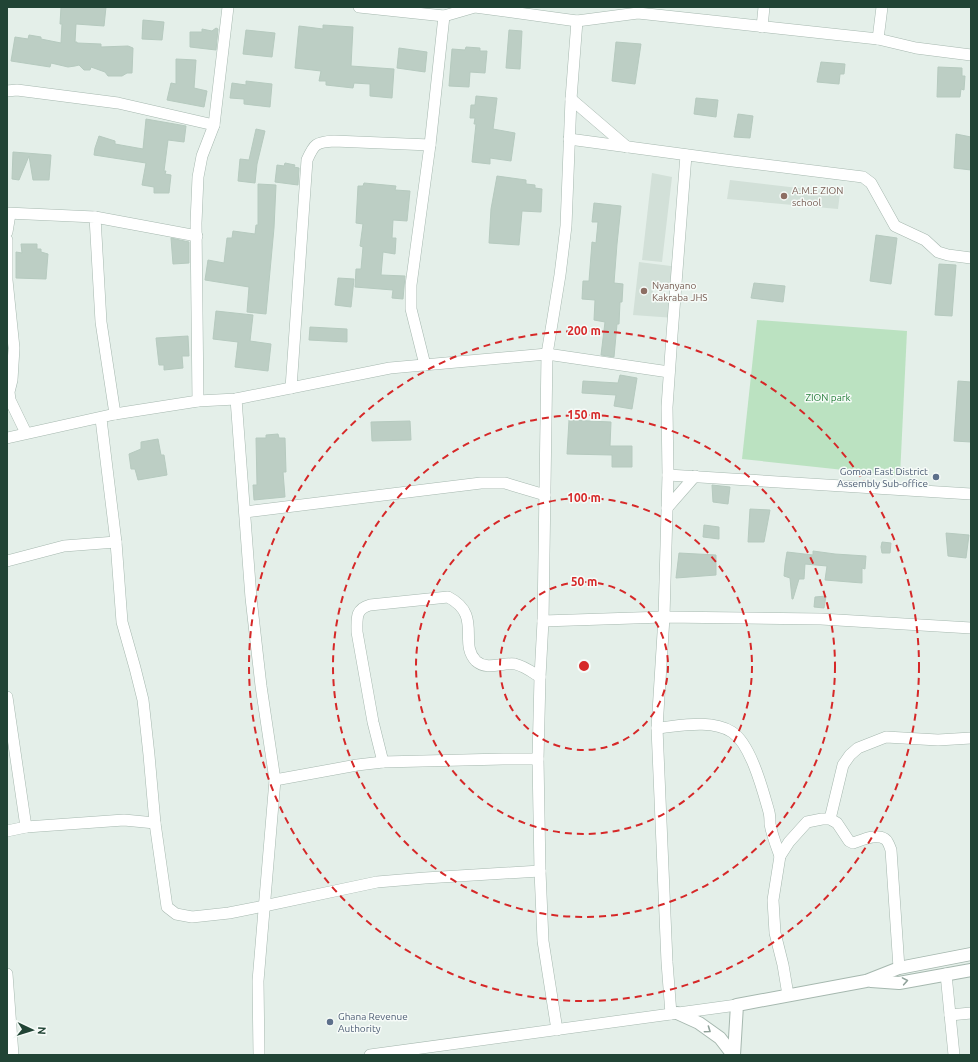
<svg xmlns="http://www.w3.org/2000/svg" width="978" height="1062" viewBox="0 0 978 1062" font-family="Ubuntu,sans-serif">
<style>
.built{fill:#d2e0d8}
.green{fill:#bbe2c1}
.building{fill:#bccec4;stroke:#b6cabf}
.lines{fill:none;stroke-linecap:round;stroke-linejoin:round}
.minor-casing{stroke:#a6b8af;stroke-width:12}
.tertiary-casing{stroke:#a6b8af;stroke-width:14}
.minor{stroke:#fff;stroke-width:11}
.tertiary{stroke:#fff;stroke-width:12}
.oneway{stroke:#90a29a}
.ring{fill:none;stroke:#d62828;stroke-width:2;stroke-dasharray:7 5}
.education-dot{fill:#8d6e63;stroke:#f6fbf8;stroke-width:1.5}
.service-dot{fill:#5c6f8a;stroke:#f6fbf8;stroke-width:1.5}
.labels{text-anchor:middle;stroke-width:3;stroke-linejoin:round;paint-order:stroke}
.education-label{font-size:10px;fill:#785e54;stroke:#f6fbf8;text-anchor:start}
.park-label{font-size:10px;fill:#277f3c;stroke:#f6fbf8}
.service-label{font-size:10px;fill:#4e5e75;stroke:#f6fbf8;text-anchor:end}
.centre{fill:#d62828;stroke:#f6fbf8;stroke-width:2}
.ring-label{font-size:12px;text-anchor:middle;font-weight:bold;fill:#d62828;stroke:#f6fbf8;stroke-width:3;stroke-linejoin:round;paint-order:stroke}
</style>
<rect width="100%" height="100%" fill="#e4efe9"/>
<g class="built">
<polygon points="652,173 672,177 662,262 642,260"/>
<polygon points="730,180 840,193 838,209 727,199"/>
<polygon points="639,262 679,267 677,284 653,282 653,299 677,302 675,318 633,315"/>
</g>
<polygon class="green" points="757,320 907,331 900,476 742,459"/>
<g class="building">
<polygon points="61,7 106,7 104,26 76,24 75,42 77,42 77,43 101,44 101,47 128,46 133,48 132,73 127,73 122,76 108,76 105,72 91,67 90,70 84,70 79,65 75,66 68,67 51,63 50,67 11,61 15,37 28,39 29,35 41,37 41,39 61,43 62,24 60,24"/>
<polygon points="143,20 164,22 162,40 142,39"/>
<polygon points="323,25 353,27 351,66 394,69 392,98 370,96 370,84 354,83 353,88 326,85 326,81 319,81 321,71 295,68 299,26 323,29"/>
<polygon points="216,28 218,29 216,50 190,47 190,32 202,32 202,29 212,31"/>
<polygon points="246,30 275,33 272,57 243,54"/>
<polygon points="509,30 522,31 520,69 506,68"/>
<polygon points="616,42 641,44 635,84 612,81"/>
<polygon points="466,47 480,48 480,51 487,51 485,73 470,72 469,87 449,86 452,49 465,50"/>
<polygon points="399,48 427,52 425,72 397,68"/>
<polygon points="176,59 196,60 194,88 207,91 204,107 167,100 171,83 176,84"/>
<polygon points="821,62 845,64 844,74 840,74 839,84 817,82"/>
<polygon points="938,67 962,68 962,76 965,76 964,90 961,89 960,97 937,97"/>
<polygon points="246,81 272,84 270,107 244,104 244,99 230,98 232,83 246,85"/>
<polygon points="476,96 497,98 493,129 515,133 511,161 490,158 490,164 472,162 476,124 474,124 475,118 470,118 471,105 475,105"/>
<polygon points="696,98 718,100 716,117 694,114"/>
<polygon points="738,114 753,116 750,138 734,137"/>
<polygon points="146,119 186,126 184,142 168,140 164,171 166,171 165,174 171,175 169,193 154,193 154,187 142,185 146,163 94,155 95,148 99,136 115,141 115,144 143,149"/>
<polygon points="256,129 265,131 257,164 255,183 238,181 240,159 249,160"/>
<polygon points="956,134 971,137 971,170 954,168"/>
<polygon points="13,152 51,155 49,180 33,180 29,156 19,180 12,179"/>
<polygon points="285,163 295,165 294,167 299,168 298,185 275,182 277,165 284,166"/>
<polygon points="497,176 526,180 526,184 535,185 535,188 542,189 541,212 522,211 519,245 489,243 491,209"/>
<polygon points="364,183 396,186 395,190 410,191 407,221 393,220 392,238 396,238 395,254 383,252 381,275 405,276 403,299 392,298 393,290 355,287 356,269 361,269 363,247 360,246 363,224 356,223 358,186 363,186"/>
<polygon points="258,184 276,185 274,228 266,314 247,312 249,287 205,280 208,260 224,263 227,238 232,238 233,231 255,234 256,225 258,225"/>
<polygon points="594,203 621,206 617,244 614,283 623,284 622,302 620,302 619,324 617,324 614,357 601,355 605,322 594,320 595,300 582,299 583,281 589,281 592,242 596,243 598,222 592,222"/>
<polygon points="876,235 897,238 891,284 870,281"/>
<polygon points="171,238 189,242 189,263 173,264"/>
<polygon points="21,244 37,244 37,249 41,249 41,252 48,254 46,279 16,278 16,252 22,253"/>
<polygon points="939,264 956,265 952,316 935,315"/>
<polygon points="338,278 354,279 351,307 335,305"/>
<polygon points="754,283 785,286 783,302 751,298"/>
<polygon points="216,311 253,315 250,341 271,344 268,371 235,367 238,342 213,339"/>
<polygon points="310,327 347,329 347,342 309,340"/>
<polygon points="188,336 189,356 182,356 183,368 164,370 164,365 159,365 156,338"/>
<polygon points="620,375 637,378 632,409 614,406 616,395 582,393 583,381 618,383"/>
<polygon points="958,381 971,382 971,442 954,441"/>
<polygon points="569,420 611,422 610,446 632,446 632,467 612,467 612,455 567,454"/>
<polygon points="410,421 411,440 372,441 371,422"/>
<polygon points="278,434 279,438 285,438 286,472 283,472 285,497 254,500 253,485 257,485 256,438 266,438 266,435"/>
<polygon points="158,439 161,455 164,455 167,475 138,480 135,469 131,469 129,454 141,449 141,442"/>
<polygon points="712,485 730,487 728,504 713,502"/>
<polygon points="750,509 770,510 764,542 748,542"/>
<polygon points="704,525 719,527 719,539 703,537"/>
<polygon points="946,533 969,535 966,558 948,556"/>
<polygon points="882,542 891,543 890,553 882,553 881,547"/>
<polygon points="813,551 835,554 866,556 865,569 862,568 862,583 825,580 827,566 805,564 804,579 799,579 793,599 792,599 790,578 784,576 785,564 787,552 813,555"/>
<polygon points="679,553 716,555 716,575 676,578"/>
<polygon points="826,596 824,608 814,607 815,597"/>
</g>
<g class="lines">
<g class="minor-casing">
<g id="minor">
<polyline points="359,7 444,16 475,7 577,21 638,13 878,39 916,48 971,55"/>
<polyline points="762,27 764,7"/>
<polyline points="878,39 882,7"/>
<polyline points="7,91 17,90 118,103 214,125"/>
<polyline points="571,99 627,147"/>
<polyline points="569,139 733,161 863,177 871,183 895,226 925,240 938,252 948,255 971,258"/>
<polyline points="7,213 95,217 101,322 115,414"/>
<polyline points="95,217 197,236"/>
<polyline points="7,232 10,214"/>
<polyline points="7,240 7,280 14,348 12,380 9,392 10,400 26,433"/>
<polyline points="425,365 411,309 411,285 430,145 444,16"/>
<path d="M291 388 307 160C314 144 316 142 334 141L430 145"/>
<polyline points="236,399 251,598 261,686 275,780 258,981 259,1055"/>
<polyline points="198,401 196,223 198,177 202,156 214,125 228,7"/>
<polyline points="101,419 116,542 122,622 135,668 143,700 149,755 155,823 167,907 176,914 192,917 229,913 264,906 377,882 425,878 540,871"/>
<polyline points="7,438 115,414 198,401 236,399 390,368 547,354 669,372"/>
<polyline points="668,475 971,494"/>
<polyline points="667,508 695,476"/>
<polyline points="245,512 481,483 505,483 545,495"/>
<polyline points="7,561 64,546 116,542"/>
<polyline points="543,621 664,617 821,619 971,628"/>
<polyline points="7,697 26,827 7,831"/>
<path d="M657 728C680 726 711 719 732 732 751 744 763 791 769 812 770 816 770 820 770 824 772 835 776 845 780 856"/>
<path d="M383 762 373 722 357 632C357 619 355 609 370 605L448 597C483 615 458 643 476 661 487 671 503 662 515 664 524 666 532 672 540 677"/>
<polyline points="275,780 357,765 383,762 503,759 538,759"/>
<polyline points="830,819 843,765 850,755 858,748 886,737 938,740 971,738"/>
<polyline points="26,827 124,820 155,823"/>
<polyline points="7,974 13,1055"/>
<polyline points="946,974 954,1055"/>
<path d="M788 995 783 965 775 933 773 900 780 856 789 842 807 822 822 819H830L837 823 849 841 853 843C862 840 876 833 885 839 888 841 890 847 891 850L899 968"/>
<polyline points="671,1014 667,962 657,728 664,617 668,475 667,407 672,335 686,155"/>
<polyline points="950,1015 971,1013"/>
<polyline points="557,1030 543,941 540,871 538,759 540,677 543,621 547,354 560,275 566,226 571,99 577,21"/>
<polyline points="370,1055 737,1005"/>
</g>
</g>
<g class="tertiary-casing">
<g id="tertiary">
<polyline points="871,981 899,983 971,970"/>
<polyline points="677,1013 699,1023 720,1038 733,1055"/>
<polyline points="734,1055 737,1005 866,981 899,968 971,954"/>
</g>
</g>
<use href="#minor" class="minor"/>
<use href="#tertiary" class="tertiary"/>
</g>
<defs><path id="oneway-chevron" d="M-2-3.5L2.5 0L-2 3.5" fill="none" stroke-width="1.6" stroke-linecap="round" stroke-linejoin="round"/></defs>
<g class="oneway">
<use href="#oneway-chevron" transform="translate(905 981) rotate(-10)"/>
<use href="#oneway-chevron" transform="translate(708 1030) rotate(35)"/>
</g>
<g class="ring">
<circle cx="584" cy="666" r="84"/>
<circle cx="584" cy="666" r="168"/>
<circle cx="584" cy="666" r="251"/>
<circle cx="584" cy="666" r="335"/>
</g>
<g class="education-dot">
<circle cx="784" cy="196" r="4"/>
<circle cx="644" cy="291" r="4"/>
</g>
<g class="service-dot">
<circle cx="936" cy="477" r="4"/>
<circle cx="330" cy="1022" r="4"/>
</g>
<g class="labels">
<g class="education-label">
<text x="792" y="194">A.M.E ZION<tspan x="792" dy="12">school</tspan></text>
<text x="652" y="289">Nyanyano<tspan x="652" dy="12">Kakraba JHS</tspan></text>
</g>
<g class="park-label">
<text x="828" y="401">ZION park</text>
</g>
<g class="service-label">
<text x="928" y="475">Gomoa East District<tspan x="928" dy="12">Assembly Sub-office</tspan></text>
<text x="338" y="1020" text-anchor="start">Ghana Revenue<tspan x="338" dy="12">Authority</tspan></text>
</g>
</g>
<circle cx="584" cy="666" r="6" class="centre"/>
<g class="ring-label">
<text x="584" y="335">200 m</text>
<text x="584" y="419">150 m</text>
<text x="584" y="502">100 m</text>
<text x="584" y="586">50 m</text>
</g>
<rect width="978" height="1062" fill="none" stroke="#214435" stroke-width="16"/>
<g transform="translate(32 1030) rotate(94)" stroke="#f6fbf8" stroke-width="3" paint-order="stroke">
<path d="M0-3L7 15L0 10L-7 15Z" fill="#214435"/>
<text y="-6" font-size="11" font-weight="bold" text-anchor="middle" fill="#214435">N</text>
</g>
</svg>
